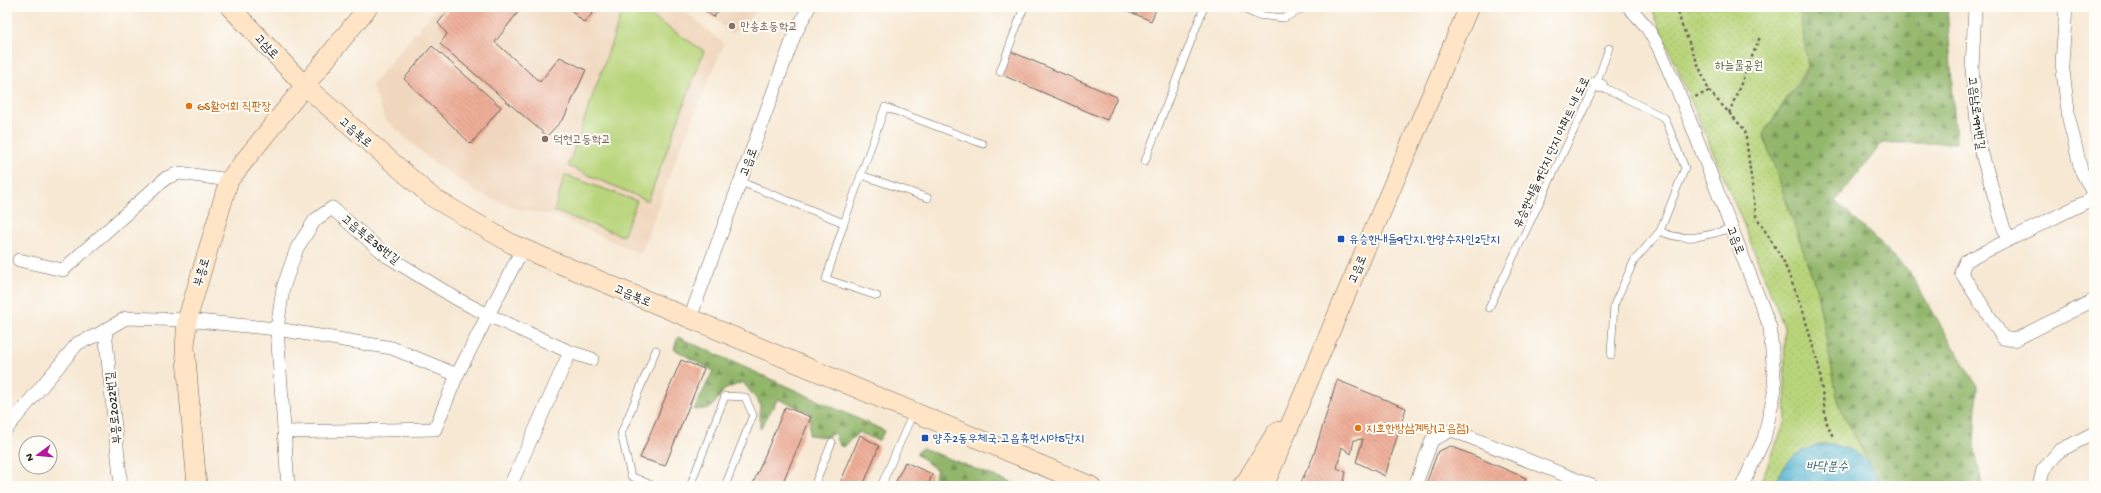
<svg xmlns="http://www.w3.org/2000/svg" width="2101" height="493" viewBox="0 0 2101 493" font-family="'Gochi Hand','Poor Story',sans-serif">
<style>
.built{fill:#f0d6bc}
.grass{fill:#b9d57b;stroke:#6a784c}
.forest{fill:url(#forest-firs);stroke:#576944}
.park{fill:url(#park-dots);stroke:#6a784c}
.water{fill:url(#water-waves);stroke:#386978}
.building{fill:url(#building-back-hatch)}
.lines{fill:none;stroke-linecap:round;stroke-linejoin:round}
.lane-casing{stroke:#69635c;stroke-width:8}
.street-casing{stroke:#69635c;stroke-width:14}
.secondary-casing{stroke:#69635c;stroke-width:20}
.path{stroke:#69635c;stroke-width:2.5;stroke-dasharray:3 3;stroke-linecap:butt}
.lane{stroke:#fff;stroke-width:7}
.street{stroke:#fff;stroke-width:13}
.secondary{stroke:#ffe4c6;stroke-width:19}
.education-dot{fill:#8d6e63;stroke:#fdfcf7;stroke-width:1.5}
.food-dot{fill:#e8710a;stroke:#fdfcf7;stroke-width:1.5}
.transit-dot{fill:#1a4fb4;stroke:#fdfcf7;stroke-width:1.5}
.labels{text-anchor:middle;stroke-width:4;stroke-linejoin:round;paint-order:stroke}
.education-label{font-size:12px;fill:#785e54;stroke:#fdfcf7;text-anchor:start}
.street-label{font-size:12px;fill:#1c1c1c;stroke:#fdfcf7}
.park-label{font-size:12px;fill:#535d3d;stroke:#fdfcf7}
.food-label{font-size:12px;fill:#c56008;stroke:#fdfcf7;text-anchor:start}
.transit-label{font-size:12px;fill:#164399;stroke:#fdfcf7;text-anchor:start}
.water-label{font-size:13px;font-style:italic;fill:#36616e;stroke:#fdfcf7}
</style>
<defs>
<pattern id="forest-firs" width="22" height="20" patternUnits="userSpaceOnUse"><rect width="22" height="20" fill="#92b66b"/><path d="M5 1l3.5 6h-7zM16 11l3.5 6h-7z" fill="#769357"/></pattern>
<pattern id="park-dots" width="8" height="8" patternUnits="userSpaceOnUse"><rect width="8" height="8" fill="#b9d57b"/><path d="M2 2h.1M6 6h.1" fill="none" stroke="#9eb66a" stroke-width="1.8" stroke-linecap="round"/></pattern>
<pattern id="water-waves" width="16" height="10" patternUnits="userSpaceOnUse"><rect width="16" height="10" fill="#55b6d3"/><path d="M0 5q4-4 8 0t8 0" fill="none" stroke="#4693aa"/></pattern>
<pattern id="building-back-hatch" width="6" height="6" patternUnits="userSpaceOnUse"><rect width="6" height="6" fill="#eeae98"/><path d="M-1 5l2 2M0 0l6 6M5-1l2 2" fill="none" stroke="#cc9582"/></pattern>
</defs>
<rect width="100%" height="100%" fill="#fdfcf7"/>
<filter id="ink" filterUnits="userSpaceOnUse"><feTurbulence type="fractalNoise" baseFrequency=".025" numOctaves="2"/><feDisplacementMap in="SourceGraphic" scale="8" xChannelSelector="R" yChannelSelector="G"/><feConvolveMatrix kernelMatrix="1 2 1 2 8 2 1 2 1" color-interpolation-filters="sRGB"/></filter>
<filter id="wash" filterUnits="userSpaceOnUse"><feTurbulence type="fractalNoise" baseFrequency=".012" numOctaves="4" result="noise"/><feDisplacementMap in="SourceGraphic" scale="16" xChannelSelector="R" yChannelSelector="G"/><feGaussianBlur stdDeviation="0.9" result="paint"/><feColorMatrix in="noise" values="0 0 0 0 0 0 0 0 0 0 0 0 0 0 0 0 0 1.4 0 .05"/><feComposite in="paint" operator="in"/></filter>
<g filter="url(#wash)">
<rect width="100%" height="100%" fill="#f7e8d3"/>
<g class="built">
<polygon points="437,7 680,7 724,44 675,161 641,254 556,216 520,210 477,193 428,158 385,119 372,85"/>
<polygon points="701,7 761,7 732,34"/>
</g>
<g class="grass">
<polygon points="624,7 637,7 704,51 648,201 568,166"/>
<polygon points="565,175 637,201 623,236 554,211"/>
</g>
<g class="forest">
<polygon points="1798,7 1947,7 1956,143 1882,143 1836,201 1908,270 1977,386 1974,445 1982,486 1881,486 1839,406 1816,288 1763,134 1806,73"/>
<polygon points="678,337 885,431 878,441 859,432 844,447 839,445 834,433 826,437 809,435 811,413 778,399 760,429 760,404 743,382 724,390 711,408 694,410 713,371 674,349"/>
<polygon points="922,448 1019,486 978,486 958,481 948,486 931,486 937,470 916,454"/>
</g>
<polygon class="park" points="1651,7 1799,7 1808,67 1763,134 1816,288 1839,406 1881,486 1759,486 1786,420 1784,327 1741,218"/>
<path class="water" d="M1820 444C1849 445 1872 455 1879 486H1776C1782 462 1797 451 1820 444Z"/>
<g id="blocks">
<g class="building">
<polygon points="451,7 522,7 495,42 540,82 560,57 586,70 564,118 547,136 440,44 447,34 438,23"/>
<polygon points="568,7 598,7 584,23"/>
<polygon points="702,7 722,7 713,17"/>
<polygon points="1119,7 1157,7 1151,21"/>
<polygon points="432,46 501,107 471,144 404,79"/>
<polygon points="1010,51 1117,97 1107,120 1000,74"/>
<polygon points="681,360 704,369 665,466 640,458"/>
<polygon points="1337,380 1406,408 1385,476 1356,462 1363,439 1354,440 1351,454 1342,447 1337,468 1346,472 1343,486 1299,486 1313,457"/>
<polygon points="785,407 811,417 781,486 752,486"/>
<polygon points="860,435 879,446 863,486 855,483 854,486 839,486"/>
<polygon points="1451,446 1526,478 1523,486 1431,486 1426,484 1438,451"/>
<polygon points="905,462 932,474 928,486 894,486"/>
</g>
</g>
</g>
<g filter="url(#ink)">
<use href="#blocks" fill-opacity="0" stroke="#69635c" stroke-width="1"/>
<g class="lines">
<g class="lane-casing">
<g id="lane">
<polyline points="1239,7 1257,15 1284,18 1306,7"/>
<polyline points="1000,72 1024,7"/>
<path d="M1601 86 1665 118 1685 168 1660 231C1683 243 1708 236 1731 228"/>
<polyline points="1145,161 1204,7"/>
<polyline points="861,175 928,198"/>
<polyline points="741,182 844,223 885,107 983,144"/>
<polyline points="844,223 826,279 877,296"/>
<polyline points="1489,308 1596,84 1609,48"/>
<polyline points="1611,355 1614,305 1634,261 1660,231"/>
<polyline points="653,486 631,476 621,434 656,350"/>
<polyline points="690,486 725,396 745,397 753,415 725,486"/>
<polyline points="814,486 832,442"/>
<polyline points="881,486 913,413"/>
</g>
</g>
<g class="street-casing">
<g id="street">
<polyline points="1629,7 1646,26 1659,48 1683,103 1770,327 1775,389 1764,439 1742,486"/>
<polyline points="1975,7 1972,69 1979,144 2004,229 2010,239"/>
<polyline points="2066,7 2062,63 2069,119 2081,170 2094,195"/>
<polyline points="1596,84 1601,86"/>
<polyline points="2094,198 1966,261 1961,272 2003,338 2014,340 2094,300"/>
<polyline points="19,260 63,270 166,178 179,173 229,180"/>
<polyline points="690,318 794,36 809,7"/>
<polyline points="105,330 121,486"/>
<polyline points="7,428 78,343 97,335 126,318 187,320 277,329 392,348 457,375"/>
<polyline points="284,432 435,429 457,375 488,315 570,352 592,359"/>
<polyline points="288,486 277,329 283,288 297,248 315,220 332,208 387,256 457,299 488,315 523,248"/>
<polyline points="510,486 570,352"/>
<polyline points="1415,486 1432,440 1452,430 1592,486"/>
<polyline points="2039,486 2043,470 2059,451 2094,433"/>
</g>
</g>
<g class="secondary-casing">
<g id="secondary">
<polyline points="230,7 304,85 432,197 512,244 1091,486"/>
<polyline points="197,486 185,348 187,320 229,180 368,7"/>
<polyline points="1242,486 1247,480 1275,434 1280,431"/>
<polyline points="1264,486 1469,7"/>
</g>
</g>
<g class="path">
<polyline points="1677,7 1681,23 1709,91 1695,97"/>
<polyline points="1709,91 1745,130 1756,216 1783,260 1802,308 1819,367 1826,421 1833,437"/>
<polyline points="1729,113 1760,37"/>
</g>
<use href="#lane" class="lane"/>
<use href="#street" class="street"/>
<use href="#secondary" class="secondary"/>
</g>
</g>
<g class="education-dot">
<circle cx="732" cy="26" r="4"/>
<circle cx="545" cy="139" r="4"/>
</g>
<g class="food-dot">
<circle cx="189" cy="106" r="4"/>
<circle cx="1358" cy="428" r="4"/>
</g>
<g class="transit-dot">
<rect x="1337" y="235" width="8" height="8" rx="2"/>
<rect x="921" y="434" width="8" height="8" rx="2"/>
</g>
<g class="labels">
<g class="education-label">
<text x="740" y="30">만송초등학교</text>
<text x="553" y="143">덕현고등학교</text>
</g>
<g class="street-label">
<text transform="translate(267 46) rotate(47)" y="4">고삼로</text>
<text transform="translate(1977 113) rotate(83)" y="4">고읍남로191번길</text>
<text transform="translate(356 132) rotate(41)" y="4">고읍북로</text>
<text transform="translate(1551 152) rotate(-65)" y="4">유승한내들 9단지 단지 아파트 내 도로</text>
<text transform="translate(748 162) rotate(-70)" y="4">고읍로</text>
<text transform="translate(371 239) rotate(39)" y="4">고읍북로35번길</text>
<text transform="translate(1736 240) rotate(69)" y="4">고읍로</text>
<text transform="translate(1357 269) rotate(-67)" y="4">고읍로</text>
<text transform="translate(201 272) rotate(-73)" y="4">부흥로</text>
<text transform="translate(633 295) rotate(23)" y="4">고읍북로</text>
<text transform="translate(113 408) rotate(-96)" y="4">부흥로2022번길</text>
</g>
<g class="park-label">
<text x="1739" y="69">하늘물공원</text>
</g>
<g class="food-label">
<text x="197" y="110">GS활어회 직판장</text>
<text x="1366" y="432">지호한방삼계탕(고읍점)</text>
</g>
<g class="transit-label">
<text x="1349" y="243">유승한내들9단지.한양수자인2단지</text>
<text x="933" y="442">양주2동우체국.고읍휴먼시아5단지</text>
</g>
<g class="water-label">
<text x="1827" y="470">바닥분수</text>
</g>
</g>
<rect width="2101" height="493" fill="none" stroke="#fdfcf7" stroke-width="24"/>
<g transform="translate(38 455) rotate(254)"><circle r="19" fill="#fdfcf7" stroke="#a3a29f"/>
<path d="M0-3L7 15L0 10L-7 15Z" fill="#b5179e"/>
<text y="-6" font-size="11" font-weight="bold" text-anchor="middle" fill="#1c1c1c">N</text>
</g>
</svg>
